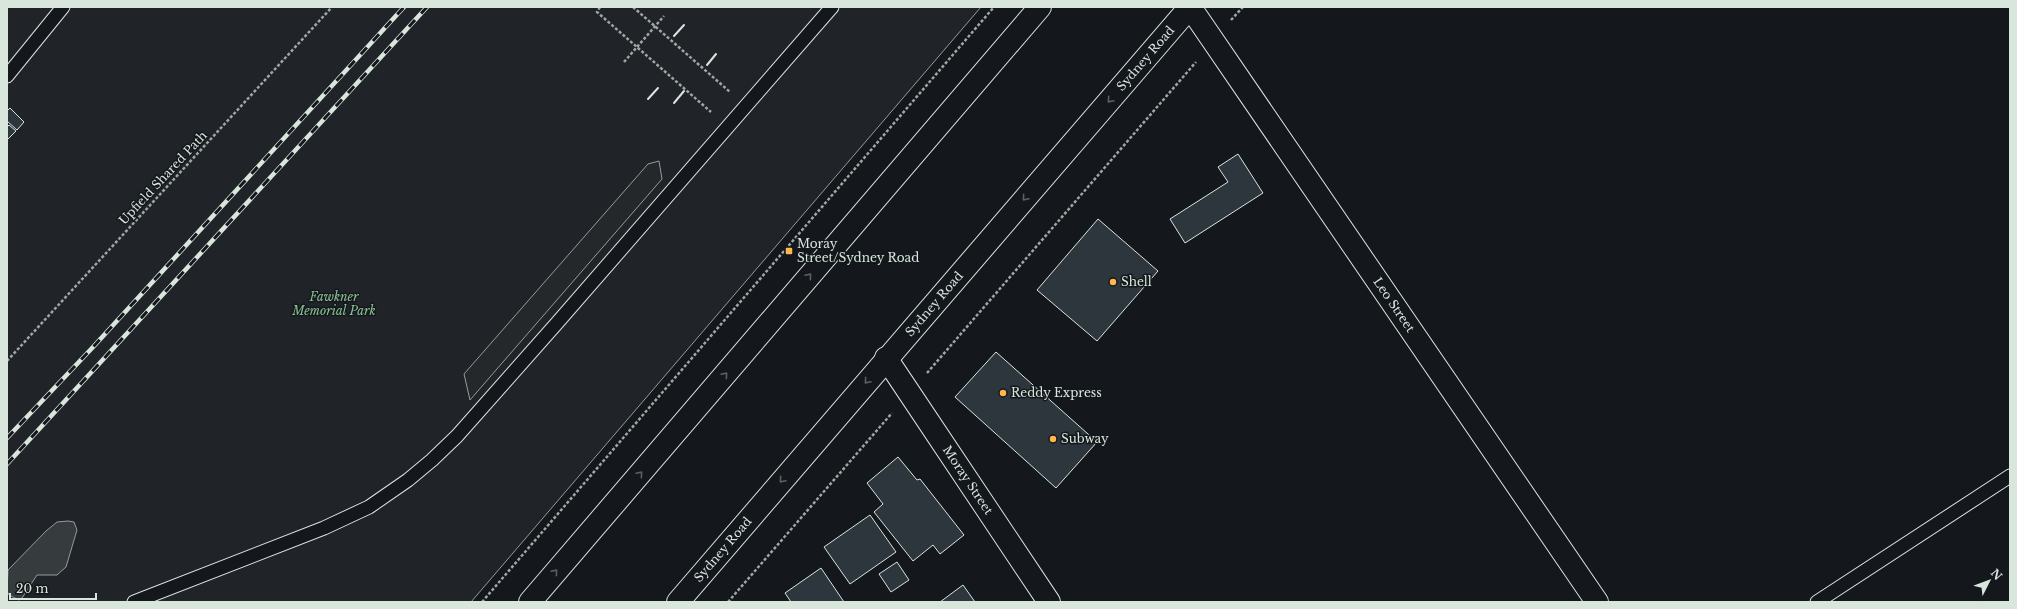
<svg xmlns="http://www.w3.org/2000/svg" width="2017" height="609" viewBox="0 0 2017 609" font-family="'Libre Baskerville',serif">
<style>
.green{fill:#202428;stroke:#939e99}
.parking{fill:#24282b;stroke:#939e99}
.water{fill:#363b3e;stroke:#939e99}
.building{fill:#2c363c;stroke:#d8e6dc}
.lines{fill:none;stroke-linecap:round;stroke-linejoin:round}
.lane-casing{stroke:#d8e6dc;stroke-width:15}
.street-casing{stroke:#d8e6dc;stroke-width:24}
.highway-casing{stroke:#d8e6dc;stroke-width:24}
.path{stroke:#9da8a2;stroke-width:2.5;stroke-dasharray:3 2;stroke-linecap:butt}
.lane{stroke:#14181c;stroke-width:13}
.street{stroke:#14181c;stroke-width:22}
.highway{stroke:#14181c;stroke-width:22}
.rail-casing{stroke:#d8e6dc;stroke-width:4.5}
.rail{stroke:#14181c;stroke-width:3;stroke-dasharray:9;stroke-linecap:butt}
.wall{stroke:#d8e6dc;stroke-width:2}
.oneway{stroke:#59605f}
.poi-dot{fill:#ffb74d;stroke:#14181c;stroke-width:1.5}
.labels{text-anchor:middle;stroke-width:3;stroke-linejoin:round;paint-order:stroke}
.street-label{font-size:12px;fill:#d8e6dc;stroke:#14181c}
.poi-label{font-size:12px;fill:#d8e6dc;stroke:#14181c;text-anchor:start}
.park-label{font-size:12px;font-style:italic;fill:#8ac095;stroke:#14181c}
</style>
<rect width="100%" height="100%" fill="#14181c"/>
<polygon class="green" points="7,7 981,7 471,602 7,602"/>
<polygon class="parking" points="659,161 662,179 470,400 464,374 648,164"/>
<polygon class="water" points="68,521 74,522 77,530 66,567 57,575 37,575 22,598 19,600 9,595 7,591 8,570 46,531 57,522"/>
<g class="building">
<polygon points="10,108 24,122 17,130 7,121 7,111"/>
<polygon points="9,125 16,131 7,140 7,127"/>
<polygon points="1238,154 1263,193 1185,243 1170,219 1228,182 1218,167"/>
<polygon points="1098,219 1158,271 1097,341 1037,290"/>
<polygon points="996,352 1097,442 1056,488 955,397"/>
<polygon points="898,457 917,480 920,479 964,535 940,554 933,545 913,561 874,512 883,504 867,483"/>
<polygon points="870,515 896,552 850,584 824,547"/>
<polygon points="897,562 909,580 891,592 879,574"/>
<polygon points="821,568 844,602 791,602 785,593"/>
<polygon points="963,585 975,602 940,602"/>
</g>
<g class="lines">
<g class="lane-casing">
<g id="lane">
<polyline points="7,76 63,7"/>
<polyline points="134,602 324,528 369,507 408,480 432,460 457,436 557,323 832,7"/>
<polyline points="1817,602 2010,476"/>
</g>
</g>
<g class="street-casing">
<g id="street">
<path id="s1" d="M1190 7 1597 602"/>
<path id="s2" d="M886 358 1049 602"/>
</g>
</g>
<g class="highway-casing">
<g id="highway">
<polyline points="530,602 1040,7"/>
<path id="s3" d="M678 602 1190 7"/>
</g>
</g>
<g class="path">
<polyline points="600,7 597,12 711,112"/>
<polyline points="633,7 730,92"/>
<polyline points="1231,20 1243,7"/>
<polyline points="624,62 664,16"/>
<polyline points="7,361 332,7"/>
<polyline points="927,373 1196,62"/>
<polyline points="482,602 994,7"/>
<polyline points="728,602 892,413"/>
</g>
<use href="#lane" class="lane"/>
<use href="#street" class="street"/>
<use href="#highway" class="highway"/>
<g class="rail-casing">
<g id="rail">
<polyline points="7,438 94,346 404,7"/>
<polyline points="7,464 427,7"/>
</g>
</g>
<use href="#rail" class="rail"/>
<g class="wall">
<polyline points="674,36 684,25"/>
<polyline points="707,65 716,54"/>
<polyline points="648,99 658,88"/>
<polyline points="674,103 684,91"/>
</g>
</g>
<defs><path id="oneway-chevron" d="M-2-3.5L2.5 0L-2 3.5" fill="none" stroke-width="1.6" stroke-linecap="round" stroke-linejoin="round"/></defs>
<g class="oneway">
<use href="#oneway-chevron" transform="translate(1110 100) rotate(131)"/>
<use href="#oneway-chevron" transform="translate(1025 198) rotate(131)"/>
<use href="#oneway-chevron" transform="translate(809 276) rotate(-49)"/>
<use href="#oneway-chevron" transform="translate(725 375) rotate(-49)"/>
<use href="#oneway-chevron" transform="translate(867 381) rotate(131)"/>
<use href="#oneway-chevron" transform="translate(640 474) rotate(-49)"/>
<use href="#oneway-chevron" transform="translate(782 480) rotate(131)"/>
<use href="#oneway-chevron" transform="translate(555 572) rotate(-49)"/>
</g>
<g class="poi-dot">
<rect x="785" y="247" width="8" height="8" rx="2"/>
<circle cx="1113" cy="282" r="4"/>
<circle cx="1003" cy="393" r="4"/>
<circle cx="1053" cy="439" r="4"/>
</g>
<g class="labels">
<g class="street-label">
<text dy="4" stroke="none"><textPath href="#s3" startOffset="717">Sydney Road</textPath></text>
<text transform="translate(163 178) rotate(-47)" y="4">Upfield Shared Path</text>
<text dy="4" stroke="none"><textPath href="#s3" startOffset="393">Sydney Road</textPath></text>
<text dy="4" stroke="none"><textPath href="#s1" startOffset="361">Leo Street</textPath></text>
<text dy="4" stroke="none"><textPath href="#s2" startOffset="147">Moray Street</textPath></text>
<text dy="4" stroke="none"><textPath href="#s3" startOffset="69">Sydney Road</textPath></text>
</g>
<g class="poi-label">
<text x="797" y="248">Moray<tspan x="797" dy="14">Street/Sydney Road</tspan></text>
<text x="1121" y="286">Shell</text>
<text x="1011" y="397">Reddy Express</text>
<text x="1061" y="443">Subway</text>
</g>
<g class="park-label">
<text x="334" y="301">Fawkner<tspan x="334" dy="14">Memorial Park</tspan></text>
</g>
</g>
<rect width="2017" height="609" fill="none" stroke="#d8e6dc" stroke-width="16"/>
<g transform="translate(1989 581) rotate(48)" stroke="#14181c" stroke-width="3" paint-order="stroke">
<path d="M0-3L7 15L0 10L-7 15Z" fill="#d8e6dc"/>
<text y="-6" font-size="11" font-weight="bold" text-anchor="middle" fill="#d8e6dc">N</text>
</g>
<path d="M10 593v6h86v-6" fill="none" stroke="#d8e6dc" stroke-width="2"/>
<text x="16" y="593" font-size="12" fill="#d8e6dc" stroke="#14181c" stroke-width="3" paint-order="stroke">20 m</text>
</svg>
